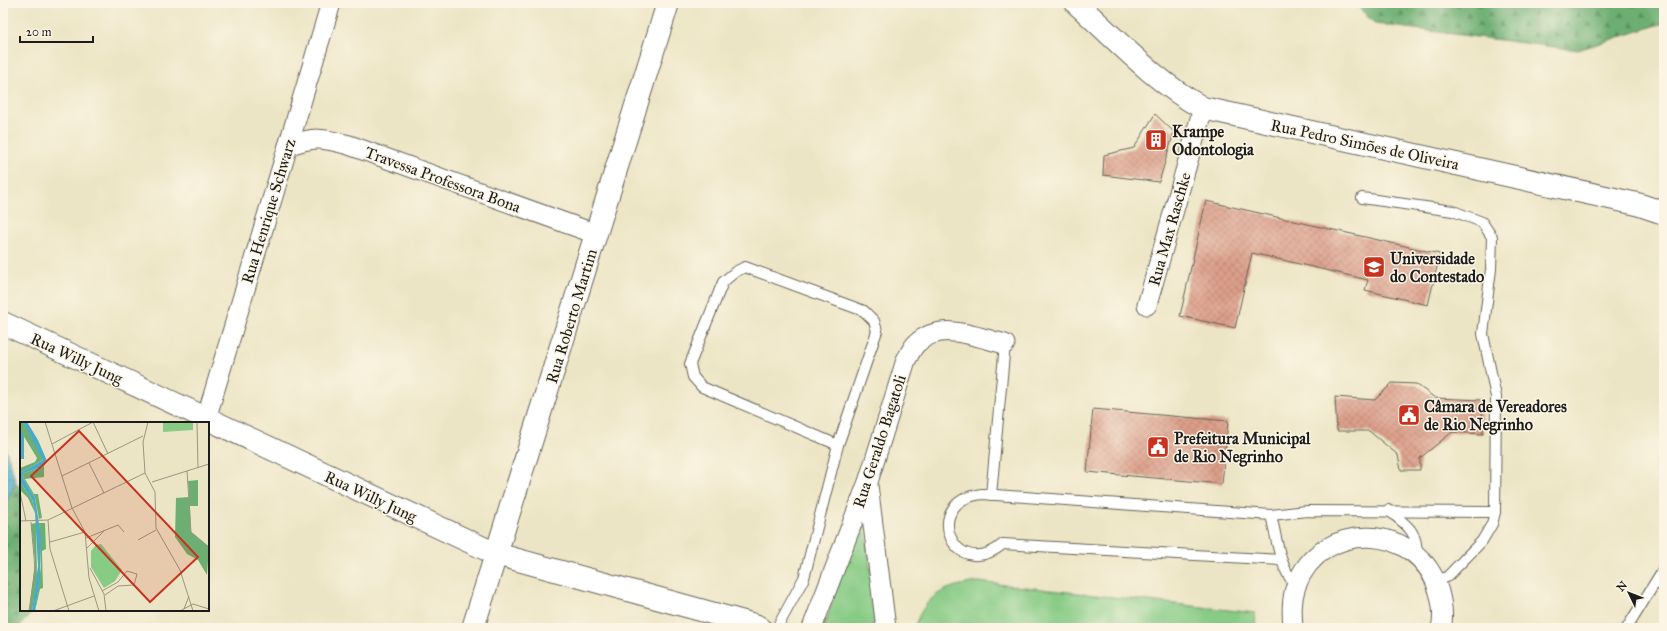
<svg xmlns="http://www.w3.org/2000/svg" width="1667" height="631" viewBox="0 0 1667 631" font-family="'IM FELL Great Primer',serif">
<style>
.grass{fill:#87cb85;stroke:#527450}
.forest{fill:url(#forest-firs);stroke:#446647}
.water{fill:url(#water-rules);stroke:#336472}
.building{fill:url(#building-cross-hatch)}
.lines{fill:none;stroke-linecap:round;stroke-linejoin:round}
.lane-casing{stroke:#656257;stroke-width:12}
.street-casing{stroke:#656257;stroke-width:21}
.secondary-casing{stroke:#656257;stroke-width:24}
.lane{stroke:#fff;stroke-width:10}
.street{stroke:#fff;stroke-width:19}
.secondary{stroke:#fff;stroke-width:22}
.labels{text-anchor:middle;stroke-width:3;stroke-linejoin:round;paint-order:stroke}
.poi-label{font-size:16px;font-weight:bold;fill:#1c1c1c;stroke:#fcf5e5;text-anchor:start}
.street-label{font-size:16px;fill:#1c1c1c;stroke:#fcf5e5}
.inset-road{fill:none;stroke:#999581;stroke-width:1}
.view{fill:#c8321e;fill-opacity:0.15;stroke:#c8321e;stroke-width:2}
.inset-edge{fill:none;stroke:#1c1c1c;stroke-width:2}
</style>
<defs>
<pattern id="forest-firs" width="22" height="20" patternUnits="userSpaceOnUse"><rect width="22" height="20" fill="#6daf72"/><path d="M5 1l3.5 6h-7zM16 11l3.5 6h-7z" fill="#598e5d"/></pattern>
<pattern id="water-rules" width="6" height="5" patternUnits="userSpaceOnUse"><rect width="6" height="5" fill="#4aabc9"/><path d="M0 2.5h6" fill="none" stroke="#3d8aa2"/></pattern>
<pattern id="building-cross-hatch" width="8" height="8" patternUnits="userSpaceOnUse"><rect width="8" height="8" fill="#dc9f8a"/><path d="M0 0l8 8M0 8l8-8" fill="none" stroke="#bc8876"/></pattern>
</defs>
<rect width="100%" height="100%" fill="#fcf5e5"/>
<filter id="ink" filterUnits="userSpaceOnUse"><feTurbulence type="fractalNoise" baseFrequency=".025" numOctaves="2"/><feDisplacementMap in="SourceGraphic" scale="8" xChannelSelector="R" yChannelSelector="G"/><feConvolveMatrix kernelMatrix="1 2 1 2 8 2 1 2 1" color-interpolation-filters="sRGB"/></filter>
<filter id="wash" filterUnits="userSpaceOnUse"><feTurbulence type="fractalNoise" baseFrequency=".012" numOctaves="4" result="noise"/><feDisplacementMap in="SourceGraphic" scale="16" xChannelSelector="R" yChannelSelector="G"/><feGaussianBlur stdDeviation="0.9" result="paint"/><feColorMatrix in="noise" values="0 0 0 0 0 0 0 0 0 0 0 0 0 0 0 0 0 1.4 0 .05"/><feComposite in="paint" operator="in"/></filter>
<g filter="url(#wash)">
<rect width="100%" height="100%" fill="#ece5c5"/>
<g class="grass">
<polygon points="864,519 878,628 824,628 857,520"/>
<path d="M979 582 1255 613 1256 628H914C926 594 945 586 979 582Z"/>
</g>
<g class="forest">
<polygon points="1354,3 1664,3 1664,23 1578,50 1375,24"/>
<polygon points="16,483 21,488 21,610 34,610 18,628 3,628 3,509"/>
</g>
<polygon class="water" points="3,439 16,483 3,509"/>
<g id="blocks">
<g class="building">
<polygon points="1155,114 1174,132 1159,182 1103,175 1104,155 1134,148"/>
<polygon points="1206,201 1440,254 1428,305 1365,290 1368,280 1252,253 1235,328 1180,316"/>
<polygon points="1392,383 1416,384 1435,398 1482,400 1483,434 1452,432 1420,458 1420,470 1401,470 1398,455 1369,431 1337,431 1335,397 1375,400"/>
<polygon points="1093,409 1228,421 1222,484 1087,472"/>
</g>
</g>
</g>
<g filter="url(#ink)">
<use href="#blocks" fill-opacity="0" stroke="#656257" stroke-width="1"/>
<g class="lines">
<g class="lane-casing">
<g id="lane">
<polyline points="1362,198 1453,211 1482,222 1492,237 1491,269 1483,334 1496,397 1495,512 1492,524 1482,541 1447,577 1436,580"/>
<polyline points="991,495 1005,344"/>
<path d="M1388 510C1406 525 1417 529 1417 555"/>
<path d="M1271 515C1277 539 1279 567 1296 586"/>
<path d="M1281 560 1003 544C954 585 919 501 982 494L1271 515 1307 511 1495 512"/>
<polyline points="777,628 804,578 838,445 877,331 874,321 864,311 745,267 735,272 723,282 690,364 693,377 702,387 838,445"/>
<polyline points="1627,628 1664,568"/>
</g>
</g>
<g class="street-casing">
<g id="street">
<path d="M288 146C314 136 323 138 349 145L596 234"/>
<polyline points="1147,305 1203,108"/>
<polyline points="206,419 331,3"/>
<polyline points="868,485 886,628"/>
<path d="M812 628 868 482 906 360C909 355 912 348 916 344 941 320 976 337 1005 344"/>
<path d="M1293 628C1292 614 1291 600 1296 586 1321 518 1420 522 1439 592 1442 603 1444 617 1441 628"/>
</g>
</g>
<g class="secondary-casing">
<g id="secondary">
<path d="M1076 3C1116 39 1155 82 1203 108L1637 204 1664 213"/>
<polyline points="3,323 496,554 755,625 760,628"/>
<polyline points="473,628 668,3"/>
</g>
</g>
<use href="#lane" class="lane"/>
<use href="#street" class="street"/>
<use href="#secondary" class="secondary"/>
</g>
</g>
<defs>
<g id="building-square" transform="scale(1.15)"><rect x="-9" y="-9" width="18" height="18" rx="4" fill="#c8321e" stroke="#fcf5e5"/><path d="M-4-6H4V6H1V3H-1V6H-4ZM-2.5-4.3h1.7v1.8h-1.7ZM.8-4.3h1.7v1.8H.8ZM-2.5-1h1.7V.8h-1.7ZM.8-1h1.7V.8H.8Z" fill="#fff"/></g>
<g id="university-square" transform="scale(1.15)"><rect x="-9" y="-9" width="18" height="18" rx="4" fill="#c8321e" stroke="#fcf5e5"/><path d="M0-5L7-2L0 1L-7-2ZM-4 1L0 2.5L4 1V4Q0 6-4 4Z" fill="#fff"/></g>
<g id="civic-square" transform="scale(1.15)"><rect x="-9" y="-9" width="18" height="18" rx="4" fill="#c8321e" stroke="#fcf5e5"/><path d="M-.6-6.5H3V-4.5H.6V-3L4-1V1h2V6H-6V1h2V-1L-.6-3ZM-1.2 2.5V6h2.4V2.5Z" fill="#fff"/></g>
</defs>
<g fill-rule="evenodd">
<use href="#building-square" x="1156" y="140"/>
<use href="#university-square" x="1374" y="267"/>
<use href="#civic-square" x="1409" y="415"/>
<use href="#civic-square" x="1158" y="447"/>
</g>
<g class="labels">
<g class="poi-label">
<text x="1172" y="137">Krampe<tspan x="1172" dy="18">Odontologia</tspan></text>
<text x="1390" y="264">Universidade<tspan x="1390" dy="18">do Contestado</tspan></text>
<text x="1424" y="412">Câmara de Vereadores<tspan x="1424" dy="18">de Rio Negrinho</tspan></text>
<text x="1174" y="444">Prefeitura Municipal<tspan x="1174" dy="18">de Rio Negrinho</tspan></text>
</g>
<g class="street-label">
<text transform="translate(1365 144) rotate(12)" y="6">Rua Pedro Simões de Oliveira</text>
<text transform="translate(443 179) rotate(20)" y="6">Travessa Professora Bona</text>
<text transform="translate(268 211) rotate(-73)" y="6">Rua Henrique Schwarz</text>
<text transform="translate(1169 229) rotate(-74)" y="6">Rua Max Raschke</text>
<text transform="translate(571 316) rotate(-73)" y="6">Rua Roberto Martim</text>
<text transform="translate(77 358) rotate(25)" y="6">Rua Willy Jung</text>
<text transform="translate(879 441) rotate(-72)" y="6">Rua Geraldo Bagatoli</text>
<text transform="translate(371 496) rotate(25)" y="6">Rua Willy Jung</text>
</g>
</g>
<g transform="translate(20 422)">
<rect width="189" height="189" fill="#ece5c5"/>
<path d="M81 122 102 148 95 159 84 166 71 145V129L76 123Z" fill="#87cb85"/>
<path d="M0 0H3L16 20 23 38 0 51V46L15 40 17 36 0 8ZM24 44V55L5 57 14 72H18L22 96 19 97 15 76 2 54 4 51ZM178 58V84H170L171 110 189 125 187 153 178 138 167 132 155 115 156 76 169 75 168 59ZM0 60 12 77 15 91 8 76 0 68ZM16 101 17 157 12 189H9L15 140 11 102ZM19 101H25L26 127 22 129 23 166 20 167 15 189 21 144Z" fill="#6daf72"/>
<path d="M143 0H173V8L143 10Z" fill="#87cb85"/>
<path d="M3 0H7L18 18 27 39 24 44 4 51 2 54 15 76 21 114 20 157 15 189H12L18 144 15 91 12 77 0 60V51L23 38ZM0 8 4 13V37H0Z" fill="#4aabc9"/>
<path class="inset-road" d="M25 0 52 86 65 110 69 156 79 189M73 0 88 32M128 0 123 20 125 51 135 70 136 106 160 148 173 189M177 0 178 46M32 22 73 0M69 41 84 71M167 49 171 110 189 125M42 54 123 14M132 60 189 42M0 70 6 99M28 98 30 127 49 189M0 99 28 98 125 51M66 116 98 103 104 110M118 118 136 108M30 120 65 110M67 126 84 109M70 146 84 172 86 189M82 169 98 160 107 149 117 152 114 163 98 164 85 173M173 182 189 187M164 187 169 174M9 189 15 147 11 100M33 189 74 174M160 189 173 182"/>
<path class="view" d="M59 9 178 135 130 180 11 54Z"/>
<rect width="189" height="189" class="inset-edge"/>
</g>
<rect width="1667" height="631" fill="none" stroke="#fcf5e5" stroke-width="16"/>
<g transform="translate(1629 593) rotate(313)" stroke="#fcf5e5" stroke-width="3" paint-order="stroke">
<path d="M0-3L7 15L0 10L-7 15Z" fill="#1c1c1c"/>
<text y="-6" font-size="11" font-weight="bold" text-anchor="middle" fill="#1c1c1c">N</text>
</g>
<path d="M20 36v6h73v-6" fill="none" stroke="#1c1c1c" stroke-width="2"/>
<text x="26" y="36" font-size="12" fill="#1c1c1c" stroke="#fcf5e5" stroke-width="3" paint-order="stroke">20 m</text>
</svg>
